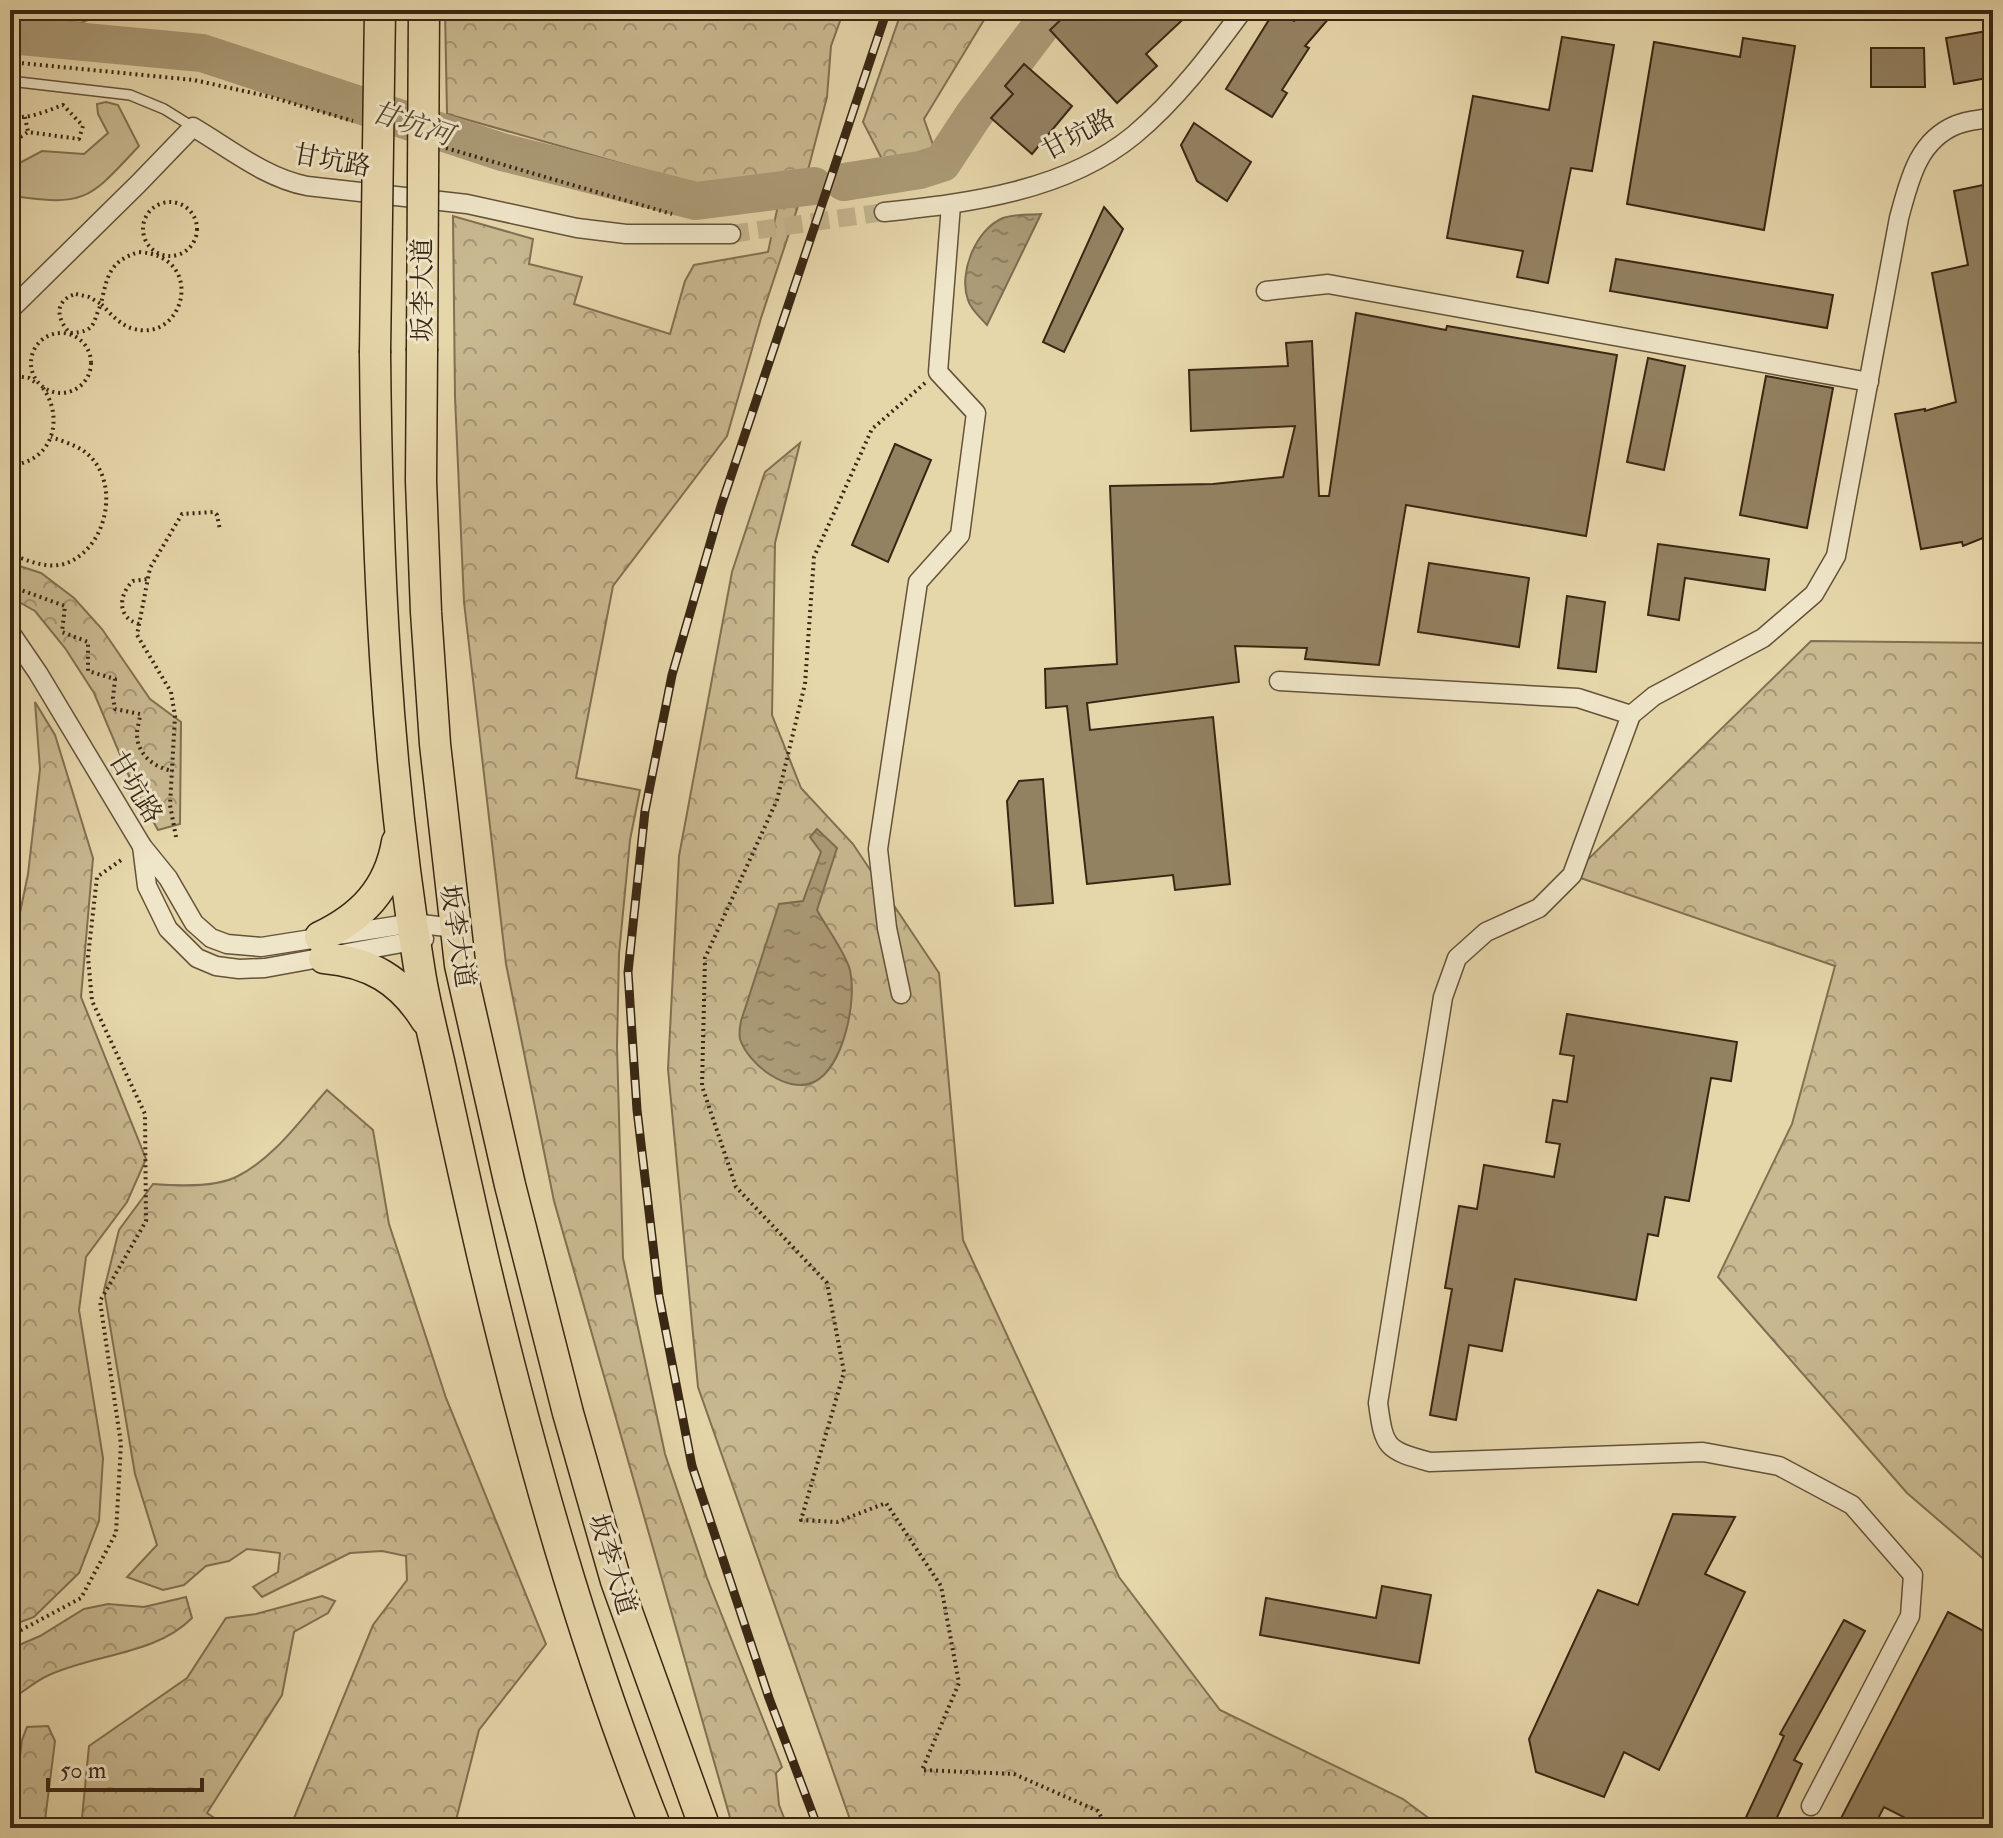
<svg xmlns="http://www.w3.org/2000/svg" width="2003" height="1838" viewBox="0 0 2003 1838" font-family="'IM FELL Double Pica','Noto Serif SC',serif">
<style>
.green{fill:#c9b991;stroke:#817052;stroke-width:2}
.forest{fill:url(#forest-crowns);stroke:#817052;stroke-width:2}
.water{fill:url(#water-ripples);stroke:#7d6c4f;stroke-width:2}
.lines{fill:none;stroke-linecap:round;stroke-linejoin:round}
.river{stroke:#ab9b77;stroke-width:38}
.building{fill:#938262;stroke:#392613;stroke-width:2}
.street-tunnel{stroke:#c3b48d;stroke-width:18;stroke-dasharray:18 9;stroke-linecap:butt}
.lane-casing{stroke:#645239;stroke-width:12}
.street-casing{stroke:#645239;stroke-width:21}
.primary-casing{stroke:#392613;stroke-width:33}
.path{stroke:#392613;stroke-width:4;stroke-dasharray:2 4;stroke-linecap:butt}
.lane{stroke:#efe5c8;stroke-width:9}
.street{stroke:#efe5c8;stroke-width:18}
.primary{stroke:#e6d7ab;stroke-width:30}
.rail-casing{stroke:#392613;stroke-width:9}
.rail{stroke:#efe5c8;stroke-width:6;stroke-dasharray:18;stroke-linecap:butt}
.primary-bridge-casing{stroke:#392613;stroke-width:33;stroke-linecap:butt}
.primary-bridge{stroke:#e6d7ab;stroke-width:30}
.labels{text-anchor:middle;stroke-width:6;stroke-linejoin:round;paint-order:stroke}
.street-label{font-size:26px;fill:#392613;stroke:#efe5c8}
.water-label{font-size:28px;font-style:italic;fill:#5b4931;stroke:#efe5c8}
</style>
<defs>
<pattern id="forest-crowns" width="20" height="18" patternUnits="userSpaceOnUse" patternTransform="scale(2)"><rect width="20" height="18" fill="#c9b991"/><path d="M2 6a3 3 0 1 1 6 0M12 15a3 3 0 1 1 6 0" fill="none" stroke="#a49675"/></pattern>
<pattern id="water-ripples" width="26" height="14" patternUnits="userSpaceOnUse" patternTransform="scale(2)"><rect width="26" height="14" fill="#ab9b77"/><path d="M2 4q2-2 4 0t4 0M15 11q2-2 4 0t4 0" fill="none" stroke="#8c7e60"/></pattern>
</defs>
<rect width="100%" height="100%" fill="#e6d7ab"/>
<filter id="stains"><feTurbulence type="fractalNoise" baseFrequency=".0025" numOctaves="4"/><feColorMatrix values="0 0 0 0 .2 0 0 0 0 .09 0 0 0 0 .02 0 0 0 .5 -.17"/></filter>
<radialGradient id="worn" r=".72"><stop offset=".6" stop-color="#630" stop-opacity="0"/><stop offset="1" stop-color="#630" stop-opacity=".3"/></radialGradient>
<path class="green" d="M106 102 118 105 139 146C90 198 87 207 13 196L10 168 42 151 84 154 108 133 98 114 97 104Z"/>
<g class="forest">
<polygon points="10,10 111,10 81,23 11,18"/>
<polygon points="445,10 844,10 831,46 827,97 801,197 761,318 727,436 613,586 576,778 640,790 630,840 619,954 617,1046 623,1258 665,1454 707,1578 782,1767 776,1773 779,1805 788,1828 733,1828 554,1201 506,964 464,602 455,397 453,216 533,239 529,264 582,277 574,304 670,334 685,281 694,265 768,252 783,182 715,190 447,114"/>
<polygon points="902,10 990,10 924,119 937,156 909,165 883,161 863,122"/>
<polygon points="800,443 775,543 772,715 801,788 853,844 939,973 963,1240 1119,1577 1220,1710 1403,1799 1442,1828 853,1828 698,1387 668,1069 679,856 732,572 765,472"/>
<polygon points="10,563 41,573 74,598 102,629 150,699 181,722 180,824 158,830 132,783 94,693 65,648 35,611 10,597"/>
<polygon points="1811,641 1993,643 1993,1567 1907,1493 1718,1277 1792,1124 1835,966 1572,875"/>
<polygon points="35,702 55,735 93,858 81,997 146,1159 127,1202 86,1257 79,1310 103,1458 99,1521 79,1573 34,1617 10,1626 10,961 28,874 40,769"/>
<path d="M327 1090 373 1130 389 1224 446 1398 546 1644 479 1730 454 1828H290L373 1625 407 1580 406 1556 382 1551 350 1553 262 1597 253 1587 278 1572 280 1553 247 1549 229 1561 206 1566 184 1585 163 1590 127 1577 157 1545 135 1474 104 1290 119 1230 153 1184C178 1186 216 1188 238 1176 275 1157 300 1120 327 1090Z"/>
<polygon points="322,1596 335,1601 328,1613 294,1632 282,1695 207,1813 229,1828 81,1828 89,1746 187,1678 226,1618 256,1614"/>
<path d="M186 1597 192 1618C156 1655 92 1654 47 1676 34 1682 22 1693 10 1700V1649L40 1636 84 1609 108 1604 144 1607Z"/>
<polygon points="48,1726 55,1741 44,1828 11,1828 22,1740 27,1727"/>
</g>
<g class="water">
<path d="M1041 214 987 325C980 317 971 310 968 300 958 273 976 229 1003 218 1015 214 1029 215 1041 214Z"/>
<path d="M817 829 837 848 817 910C826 927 845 952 850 970 857 1000 844 1067 814 1082 788 1095 748 1064 740 1039 739 1034 740 1026 741 1021L779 904 803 901 821 852 810 837Z"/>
</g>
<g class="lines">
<g class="river">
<polyline points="10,35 202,53 502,152 696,201 814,186"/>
<polyline points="844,182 920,170 942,163 973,116 1053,10"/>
</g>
</g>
<g class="building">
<polygon points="1071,10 1193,10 1146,54 1157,66 1117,103 1050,30"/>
<polygon points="1275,10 1294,21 1304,10 1336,10 1305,46 1309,48 1282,90 1287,93 1272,117 1226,89"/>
<polygon points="1993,30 1993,77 1954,84 1946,38"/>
<polygon points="1562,37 1614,45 1592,171 1571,168 1548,283 1517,277 1523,251 1447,238 1473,96 1549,110"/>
<polygon points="1743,38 1795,46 1764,230 1627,204 1654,42 1740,57"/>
<polygon points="1871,48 1924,48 1925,87 1871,87"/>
<polygon points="1024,64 1072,106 1032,154 991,118 1013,94 1005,86"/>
<polygon points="1194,123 1251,162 1227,201 1197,181 1181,145"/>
<polygon points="1993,183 1993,534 1963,546 1962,542 1921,549 1895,414 1925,409 1925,411 1956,402 1932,273 1968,265 1954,191"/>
<polygon points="1104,207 1123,229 1064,352 1043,342"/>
<polygon points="1616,259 1833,295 1827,328 1610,291"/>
<polygon points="1356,313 1446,330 1447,326 1617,355 1586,536 1406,505 1379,665 1305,659 1307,648 1235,646 1239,682 1087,703 1090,730 1213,717 1230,884 1175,890 1173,875 1087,884 1067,706 1046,708 1045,669 1117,664 1110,486 1213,484 1283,477 1295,426 1191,431 1189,370 1288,366 1286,343 1312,341 1319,496 1329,496"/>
<polygon points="1648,358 1685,366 1664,470 1627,462"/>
<polygon points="1766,376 1833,388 1807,528 1740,515"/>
<polygon points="895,444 931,460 888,562 852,545"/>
<polygon points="1658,544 1769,559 1765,590 1685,578 1679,620 1648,615"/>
<polygon points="1429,563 1529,578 1519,647 1418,632"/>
<polygon points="1567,596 1605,602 1596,672 1558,668"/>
<polygon points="1043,779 1053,903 1015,906 1007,801 1019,781"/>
<polygon points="1567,1014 1737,1042 1731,1081 1711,1078 1689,1201 1665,1197 1658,1236 1648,1234 1636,1300 1515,1279 1502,1351 1469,1345 1456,1420 1430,1415 1452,1289 1445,1288 1459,1206 1477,1209 1484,1165 1554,1177 1560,1144 1546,1142 1553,1100 1567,1102 1574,1056 1560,1054"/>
<polygon points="1673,1514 1735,1517 1705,1574 1745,1592 1659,1770 1624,1752 1604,1797 1536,1772 1529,1739 1598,1590 1638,1605"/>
<polygon points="1382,1586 1431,1595 1419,1663 1260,1635 1266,1598 1376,1618"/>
<polygon points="1948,1612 1993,1636 1993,1828 1925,1828 1884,1807 1873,1828 1836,1828"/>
<polygon points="1844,1620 1865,1631 1794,1760 1802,1764 1772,1828 1741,1828 1784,1736 1780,1734"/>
</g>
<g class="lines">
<polyline class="street-tunnel" points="731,234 884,212"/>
<g class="lane-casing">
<polyline id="lane" points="10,81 130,95 164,109 193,127"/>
</g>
<g class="street-casing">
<g id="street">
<path d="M884 212C969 203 1066 191 1134 135 1177 99 1210 55 1243 10"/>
<polyline points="1266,291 1328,284 1869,382"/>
<path d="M10 310 138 184 193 127C229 148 265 178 307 186L467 204 577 228 626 234H731"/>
<polyline points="10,632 38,673 142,846 168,878 194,923 211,938 227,944 261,947 413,923 455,928"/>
<polyline points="1279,681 1578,698 1631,715"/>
<polyline points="142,846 147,886 168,929 197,958 216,966 239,969 265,968 424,939"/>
<polyline points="901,994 887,928 878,849 918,582 960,535 976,413 938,372 951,205"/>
<path d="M1811 1806 1910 1616 1913 1575 1852 1505 1779 1466 1703 1452 1430 1462C1386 1450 1384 1448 1378 1403L1443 997 1457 958 1486 932 1539 908 1572 875 1631 715 1654 696 1763 638 1814 594 1836 556 1899 218C1909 182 1917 141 1956 125 1967 120 1981 120 1993 117"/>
</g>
</g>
<g class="primary-casing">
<g id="primary">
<polyline points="422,351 421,481 426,612 435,744 460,965 510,1185 568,1413 616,1581 705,1828"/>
<path d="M375 353C377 561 386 768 420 973 425 1005 434 1038 441 1070 455 1134 469 1198 484 1262 530 1454 583 1644 656 1828"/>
<path d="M320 937C362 917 389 889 397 842"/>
<path d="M324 958C370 962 401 980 426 1020"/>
</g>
</g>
<g class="path">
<polyline points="10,62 194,80 271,97 353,121"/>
<path d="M10 116C28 120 46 111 63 105L83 126 79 139 28 132 10 144"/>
<polyline points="25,117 28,132"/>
<polyline points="446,148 672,214"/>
<circle cx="170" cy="229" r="27"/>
<path d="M139 252C208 256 184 346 131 328 119 324 110 313 101 304 107 277 109 261 139 252Z"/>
<path d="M76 294 89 297 101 304C92 324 96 332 70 333 56 319 54 300 76 294Z"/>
<circle cx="61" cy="363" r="30"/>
<polyline points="10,375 29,378 36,383"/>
<polyline points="925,383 872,429 814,557 805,684 777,800 705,958 702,1086 736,1187 827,1283 844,1372 801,1520 837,1522 886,1503 941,1586 959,1683 922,1770 1014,1774 1098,1811 1107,1828"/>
<path d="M10 465C52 463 65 419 43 388"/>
<path d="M10 554C26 560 46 569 64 564 108 550 122 480 85 452 76 445 62 441 51 437"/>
<path d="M10 578 21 590 65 606 62 632 88 642V671L115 679 113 698 115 709 140 714C140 720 137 728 137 734 137 755 155 768 173 771"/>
<path d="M139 624C117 618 118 595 133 581L148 579"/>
<polyline points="176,837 170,805 175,716 171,692 137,635 150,568 182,514 214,512 217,515 220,530"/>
<polyline points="10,1636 81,1598 116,1533 121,1444 100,1301 146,1221 145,1114 92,1001 88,957 97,877 124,858"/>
</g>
<use href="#lane" class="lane"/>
<use href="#street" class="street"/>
<use href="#primary" class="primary"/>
<g class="rail-casing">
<polyline id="rail" points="818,1828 769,1698 692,1466 659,1296 637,1110 628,972 645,811 672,675 721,506 887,10"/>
</g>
<use href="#rail" class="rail"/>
<g class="primary-bridge-casing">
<g id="primary-bridge">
<polyline points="422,351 424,10"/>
<polyline points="375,353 380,10"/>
</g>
</g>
<use href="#primary-bridge" class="primary-bridge"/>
</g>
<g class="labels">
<g class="street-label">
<text transform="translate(1078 134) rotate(-28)" y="9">甘坑路</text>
<text transform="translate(332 160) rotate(10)" y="9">甘坑路</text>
<text transform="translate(422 290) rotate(-90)" y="9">坂李大道</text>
<text transform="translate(136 787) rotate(59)" y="9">甘坑路</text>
<text transform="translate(458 936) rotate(81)" y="9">坂李大道</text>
<text transform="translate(613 1564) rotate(73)" y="9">坂李大道</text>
</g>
<g class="water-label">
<text transform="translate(412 123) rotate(18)" y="10">甘坑河</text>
</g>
</g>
<rect width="2003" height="1838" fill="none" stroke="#e6d7ab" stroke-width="40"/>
<rect x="12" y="12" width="1979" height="1814" fill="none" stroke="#392613" stroke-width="4"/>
<rect x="20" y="20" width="1963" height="1798" fill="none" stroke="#392613" stroke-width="2"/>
<path d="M48 1778v12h154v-12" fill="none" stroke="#392613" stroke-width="4"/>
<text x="60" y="1778" font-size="24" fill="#392613" stroke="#efe5c8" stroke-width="6" paint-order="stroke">50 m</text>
<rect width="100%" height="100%" filter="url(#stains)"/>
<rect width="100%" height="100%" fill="url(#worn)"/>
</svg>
